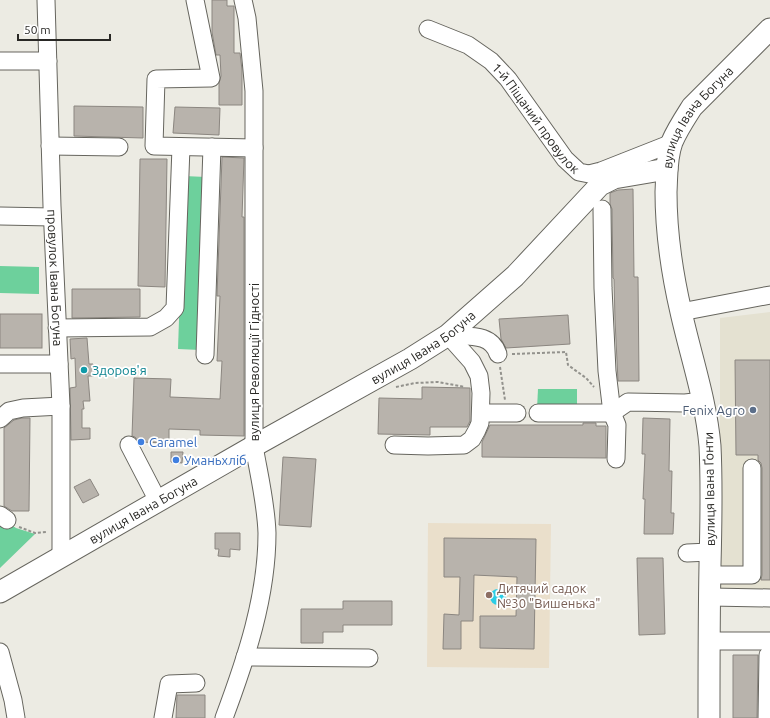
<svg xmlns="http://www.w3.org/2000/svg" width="770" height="718" viewBox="0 0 770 718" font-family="Ubuntu,sans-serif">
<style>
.built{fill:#e4e1d1}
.education{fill:#eadfcb}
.green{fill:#6dd09c}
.water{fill:#2ccde5}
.building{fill:#b8b3ac;stroke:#8b8680}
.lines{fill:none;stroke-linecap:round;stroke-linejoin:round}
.minor-casing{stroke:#66655e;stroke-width:19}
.major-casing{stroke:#66655e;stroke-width:23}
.path{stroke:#93928d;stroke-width:2;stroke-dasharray:3 2;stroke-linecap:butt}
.minor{stroke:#fff;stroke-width:17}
.major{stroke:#fff;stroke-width:21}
.culture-dot{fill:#0f9aa8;stroke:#fff;stroke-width:1.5}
.service-dot{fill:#5c6f8a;stroke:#fff;stroke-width:1.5}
.shop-dot{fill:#3f7fe0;stroke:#fff;stroke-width:1.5}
.education-dot{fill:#8d6e63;stroke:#fff;stroke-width:1.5}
.labels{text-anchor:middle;stroke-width:3.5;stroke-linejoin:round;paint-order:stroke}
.street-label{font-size:13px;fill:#292825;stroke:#fff}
.culture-label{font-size:13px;fill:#0d838f;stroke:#fff;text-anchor:start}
.service-label{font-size:13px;fill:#4e5e75;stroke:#fff;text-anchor:end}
.shop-label{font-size:13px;fill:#366cbe;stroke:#fff;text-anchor:start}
.education-label{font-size:13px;fill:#785e54;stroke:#fff;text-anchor:start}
</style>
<rect width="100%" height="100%" fill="#ecebe3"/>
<polygon class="built" points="770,312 770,607 720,605 720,318"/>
<polygon class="education" points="428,523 551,524 549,668 427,667"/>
<g class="green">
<polygon points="184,176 206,177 200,350 178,349"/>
<polygon points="0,266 39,267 39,294 0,293"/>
<polygon points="538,389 577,389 577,409 537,409"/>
<polygon points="0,522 7,522 16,528 35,534 0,568"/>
</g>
<circle class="water" cx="498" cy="597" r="8"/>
<g class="building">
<polygon points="212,0 227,0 227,6 234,6 234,53 240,53 242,70 242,105 219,105 219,83 221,76 220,55 216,55 212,32"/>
<polygon points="74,106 143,107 143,138 74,136"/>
<polygon points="175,107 220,108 219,135 173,133"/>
<polygon points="222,157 244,158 242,217 244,217 244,436 200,435 200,430 169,429 169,443 139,442 135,437 132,436 134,378 171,379 170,397 220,399 222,361 217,361 220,296 217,296"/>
<polygon points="140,159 167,159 165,287 138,286"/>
<polygon points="633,189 634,277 638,277 639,381 618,381 615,320 614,279 613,278 612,209 610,204 610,193 618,190"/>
<polygon points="72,289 140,289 140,317 72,318"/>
<rect x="0" y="314" width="42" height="34"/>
<polygon points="568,315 570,344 506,348 501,339 499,319"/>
<polygon points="87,338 89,364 93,364 94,376 88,376 90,401 83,401 84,409 82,409 82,428 90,428 90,439 71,440 70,388 76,387 75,358 71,359 70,339"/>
<polygon points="735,360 770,360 770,580 761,580 762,575 762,468 761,463 758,460 758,455 736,455"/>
<polygon points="422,387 470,388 470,421 467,427 430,427 430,435 378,434 379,398 422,399"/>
<polygon points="22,418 30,418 29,511 12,511 4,506 4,428 14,420"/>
<polygon points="643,418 670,419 669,471 672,471 671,513 674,513 673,534 644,534 645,499 643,499 645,454 642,454"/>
<polygon points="583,423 596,423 596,426 606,426 606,458 482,457 482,442 490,425 583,425"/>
<polygon points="171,452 183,452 182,463 171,462"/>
<polygon points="283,457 316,459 311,527 279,525"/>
<polygon points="90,479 99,495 83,503 74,487"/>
<polygon points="215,533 240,533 240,550 230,549 230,557 218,556 219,549 215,549"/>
<polygon points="444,538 536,539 534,649 480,648 480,616 516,616 517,577 474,575 473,621 461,621 461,649 443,649 444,614 459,615 460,577 444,577"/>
<polygon points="637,558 663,558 665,634 639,635"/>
<polygon points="343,601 392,601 392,625 343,625 343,632 323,632 323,643 301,643 301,609 343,609"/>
<polygon points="733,655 758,655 757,718 733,718"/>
<polygon points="177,695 205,695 205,718 176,718"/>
</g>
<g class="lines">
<g class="minor-casing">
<g id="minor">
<path id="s1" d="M46 0 52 206 61 406V557"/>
<polyline points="195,0 211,78 156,79 154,146 254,148"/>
<path id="s2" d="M428 29 468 45 491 61 508 79 565 159 579 172 589 174 601 171 672 143"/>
<polyline points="0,61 48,61"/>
<polyline points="50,146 119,147"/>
<polyline points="602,209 603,288 607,371 612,413 617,425 616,459"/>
<polyline points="0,216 52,217"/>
<polyline points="681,312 770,295"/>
<polyline points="57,328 150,327 166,318 175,308 181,147"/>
<path d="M448 335C467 337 491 332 498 354"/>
<polyline points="205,355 212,147"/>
<polyline points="0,364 59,364"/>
<polyline points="481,413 517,413"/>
<polyline points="538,413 612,413 628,402 685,403 703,401"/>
<polyline points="0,419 9,411 23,408 61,406"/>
<polyline points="129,445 158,501"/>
<polyline points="394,445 428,446 464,445 472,439 477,430 480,423 481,393 479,376 472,362 448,335"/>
<polyline points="0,515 7,520"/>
<polyline points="687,553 710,552"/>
<polyline points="710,575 752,575 752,468"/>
<polyline points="710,597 770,598"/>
<polyline points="709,641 770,641"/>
<polyline points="0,652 13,700 16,718"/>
<polyline points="245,657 369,658"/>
<polyline points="163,718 169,684 196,683"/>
<path d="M224 718C246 659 267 597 267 533 266 503 259 475 254 446V91L247 18 243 0"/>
<polyline points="767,718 768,655"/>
</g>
</g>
<g class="major-casing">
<g id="major">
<path id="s3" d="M0 592 254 446 410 359 448 335 515 276 600 185 614 178 667 169"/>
<path id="s4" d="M709 718C709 667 709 616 710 565 711 526 712 486 710 446 706 400 691 357 681 312 672 273 666 232 666 192 667 175 666 158 672 142 677 130 685 118 692 107L770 29"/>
</g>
</g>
<g class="path">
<polyline points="512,354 566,352 568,365 586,378 594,387"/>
<polyline points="500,367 505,400"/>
<polyline points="396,387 415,383 438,382 465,387"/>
<polyline points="19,527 35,533 47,532"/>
</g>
<use href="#minor" class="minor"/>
<use href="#major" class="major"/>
</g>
<circle class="culture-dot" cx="84" cy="370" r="4"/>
<circle class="service-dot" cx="753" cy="410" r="4"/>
<g class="shop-dot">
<circle cx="141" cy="442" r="4"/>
<circle cx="176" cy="460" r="4"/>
</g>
<circle class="education-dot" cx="489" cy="595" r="4"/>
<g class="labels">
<g class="street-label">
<text dy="5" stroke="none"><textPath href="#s2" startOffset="144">1-й Піщаний провулок</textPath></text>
<text dy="5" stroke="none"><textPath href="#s4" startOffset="615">вулиця Івана Богуна</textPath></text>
<text dy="5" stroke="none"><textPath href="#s1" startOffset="278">провулок Івана Богуна</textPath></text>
<text dy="5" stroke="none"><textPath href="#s3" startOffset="489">вулиця Івана Богуна</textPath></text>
<text transform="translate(254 362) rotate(-90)" y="5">вулиця Революції Гідності</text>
<text transform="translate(709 489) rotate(-91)" y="5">вулиця Івана Ґонти</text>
<text dy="5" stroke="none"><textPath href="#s3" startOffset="165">вулиця Івана Богуна</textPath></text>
</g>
<g class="culture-label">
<text x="92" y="375">Здоров'я</text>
</g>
<g class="service-label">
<text x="745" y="415">Fenix Agro</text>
</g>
<g class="shop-label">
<text x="149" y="447">Caramel</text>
<text x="184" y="465">Уманьхліб</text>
</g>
<g class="education-label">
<text x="497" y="593">Дитячий садок<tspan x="497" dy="15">№30 "Вишенька"</tspan></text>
</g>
</g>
<path d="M18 34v6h92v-6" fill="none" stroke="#292825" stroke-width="2"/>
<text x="24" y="34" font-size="12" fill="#292825" stroke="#ffffff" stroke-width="3" paint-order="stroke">50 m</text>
</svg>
